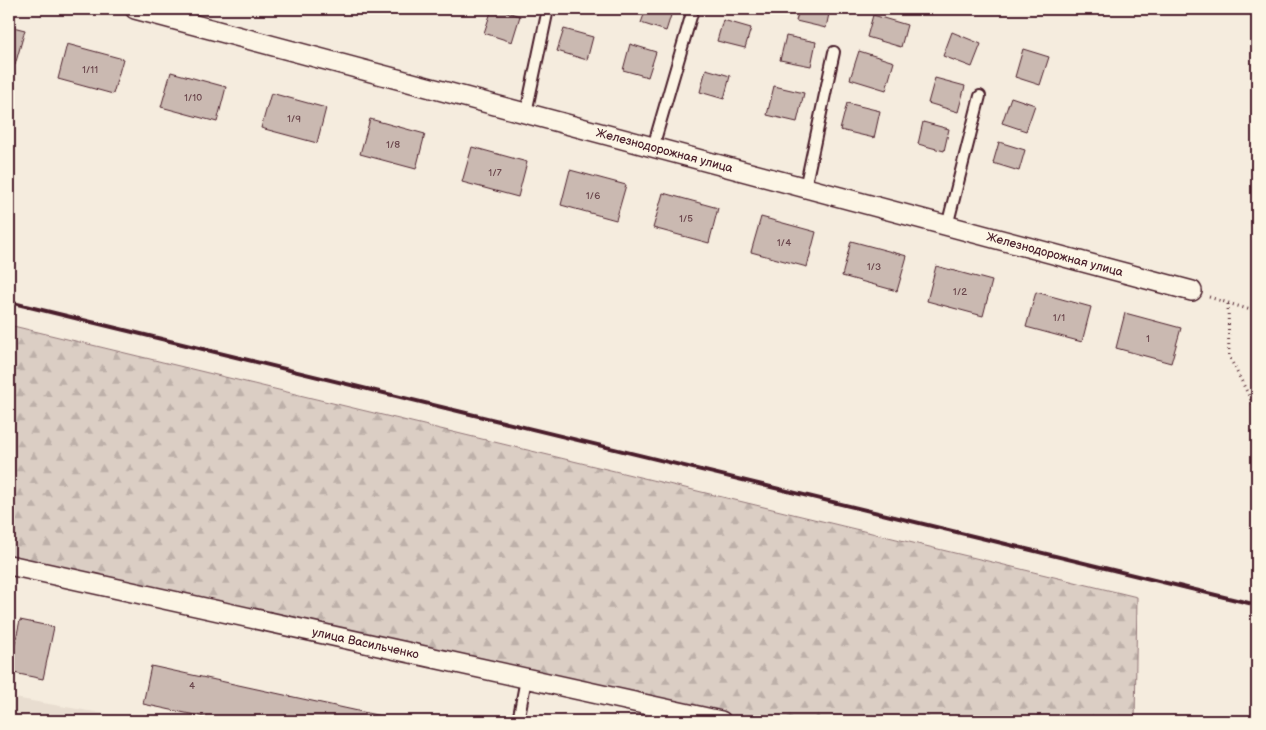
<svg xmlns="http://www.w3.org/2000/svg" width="1266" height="730" viewBox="0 0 1266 730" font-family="'Balsamiq Sans',sans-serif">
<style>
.built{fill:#e8ddd0}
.forest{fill:url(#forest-firs);stroke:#927678}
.building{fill:#cab9b1;stroke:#4a1f2b}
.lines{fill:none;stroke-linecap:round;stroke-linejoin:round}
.lane-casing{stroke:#4a1f2b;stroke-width:14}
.street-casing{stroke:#4a1f2b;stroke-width:22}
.path{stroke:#4a1f2b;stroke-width:3;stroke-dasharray:1 4;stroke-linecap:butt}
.lane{stroke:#fcf5e5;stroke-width:10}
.street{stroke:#fcf5e5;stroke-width:19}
.rail{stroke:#4a1f2b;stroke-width:4}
.labels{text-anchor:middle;stroke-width:4;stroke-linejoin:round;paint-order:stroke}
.number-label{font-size:10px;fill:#6a464c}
.street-label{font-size:12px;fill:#4a1f2b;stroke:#fcf5e5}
</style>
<defs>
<pattern id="forest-firs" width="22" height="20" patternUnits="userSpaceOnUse" patternTransform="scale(1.25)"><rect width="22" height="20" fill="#dbcec4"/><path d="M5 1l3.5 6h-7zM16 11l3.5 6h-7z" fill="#bdb0a9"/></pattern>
</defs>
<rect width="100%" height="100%" fill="#f5ecde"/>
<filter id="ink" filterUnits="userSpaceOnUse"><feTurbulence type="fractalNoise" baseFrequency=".02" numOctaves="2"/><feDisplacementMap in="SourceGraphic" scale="10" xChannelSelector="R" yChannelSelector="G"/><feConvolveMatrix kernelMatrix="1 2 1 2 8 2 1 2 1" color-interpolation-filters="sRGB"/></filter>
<g filter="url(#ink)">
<polygon class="built" points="9,697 117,716 115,721 9,721"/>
<polygon class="forest" points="9,325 1137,597 1135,721 714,721 9,568"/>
<g class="building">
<polygon points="492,9 497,9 520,16 512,42 484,33"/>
<polygon points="583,9 601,9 599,15"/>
<polygon points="646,9 673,9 666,31 641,23"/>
<polygon points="799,9 830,9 826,28 796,21"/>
<polygon points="873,15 907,25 901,47 867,37"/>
<polygon points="723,20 751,28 745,48 717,41"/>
<polygon points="9,26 25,30 15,65 9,64"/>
<polygon points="564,29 593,37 587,60 557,51"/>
<polygon points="952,32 981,44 972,67 943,56"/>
<polygon points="786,36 816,42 811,66 780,60"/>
<polygon points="67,44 123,59 113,94 58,79"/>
<polygon points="630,44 656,52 648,77 623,70"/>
<polygon points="1023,49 1049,57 1040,85 1015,77"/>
<polygon points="859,51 894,62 886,90 850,79"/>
<polygon points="706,69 730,76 724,99 700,92"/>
<polygon points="171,72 226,87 217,122 161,107"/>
<polygon points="935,78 965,86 958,112 928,103"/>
<polygon points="774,86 804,93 797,122 767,115"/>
<polygon points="271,93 326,108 317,143 261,128"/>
<polygon points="1011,97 1035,105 1026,131 1002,123"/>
<polygon points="847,103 880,111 874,138 840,130"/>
<polygon points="370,119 425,134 416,169 360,154"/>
<polygon points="923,122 949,129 944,151 918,144"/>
<polygon points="999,142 1025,150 1019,171 993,163"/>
<polygon points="472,147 527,162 518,197 462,182"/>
<polygon points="570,170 626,185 616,220 561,205"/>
<polygon points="663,193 718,208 709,243 653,228"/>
<polygon points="761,217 816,232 807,267 751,252"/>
<polygon points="851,241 907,256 897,291 842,276"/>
<polygon points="936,266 992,281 983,316 927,301"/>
<polygon points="1036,292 1091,307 1082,342 1026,327"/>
<polygon points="1125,313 1181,328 1171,363 1116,348"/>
<polygon points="20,620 54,627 43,679 9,672"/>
<polygon points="151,666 404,721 223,721 143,704"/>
</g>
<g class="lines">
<g class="lane-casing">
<g id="lane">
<polyline points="526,113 548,9"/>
<polyline points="653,147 692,13"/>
<polyline points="805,188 834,52"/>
<polyline points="947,226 980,96"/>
<polyline points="518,721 526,679"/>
</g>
</g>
<g class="street-casing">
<g id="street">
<path id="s1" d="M135 9 1192 291"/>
<path id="s2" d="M9 565 721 721"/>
</g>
</g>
<g class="path">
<polyline points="1209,297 1257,312"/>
<polyline points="1228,304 1229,356 1257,412"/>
</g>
<use href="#lane" class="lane"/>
<use href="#street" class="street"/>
<polyline class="rail" points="9,302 1257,605"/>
</g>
</g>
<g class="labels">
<g class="number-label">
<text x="90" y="73">1/11</text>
<text x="193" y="101">1/10</text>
<text x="294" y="122">1/9</text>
<text x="393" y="148">1/8</text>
<text x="495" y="176">1/7</text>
<text x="593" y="199">1/6</text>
<text x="686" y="222">1/5</text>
<text x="784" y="246">1/4</text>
<text x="874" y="270">1/3</text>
<text x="960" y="295">1/2</text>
<text x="1059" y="321">1/1</text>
<text x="1148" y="342">1</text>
<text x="192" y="689">4</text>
</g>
<g class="street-label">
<text dy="4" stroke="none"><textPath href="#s1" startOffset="548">Железнодорожная улица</textPath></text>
<text dy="4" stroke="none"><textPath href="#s1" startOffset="952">Железнодорожная улица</textPath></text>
<text dy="4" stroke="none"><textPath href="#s2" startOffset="365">улица Васильченко</textPath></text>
</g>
</g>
<rect width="1266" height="730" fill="none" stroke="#fcf5e5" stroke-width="30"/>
<rect x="15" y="15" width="1236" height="700" fill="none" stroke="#4a1f2b" stroke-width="2" filter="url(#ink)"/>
</svg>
